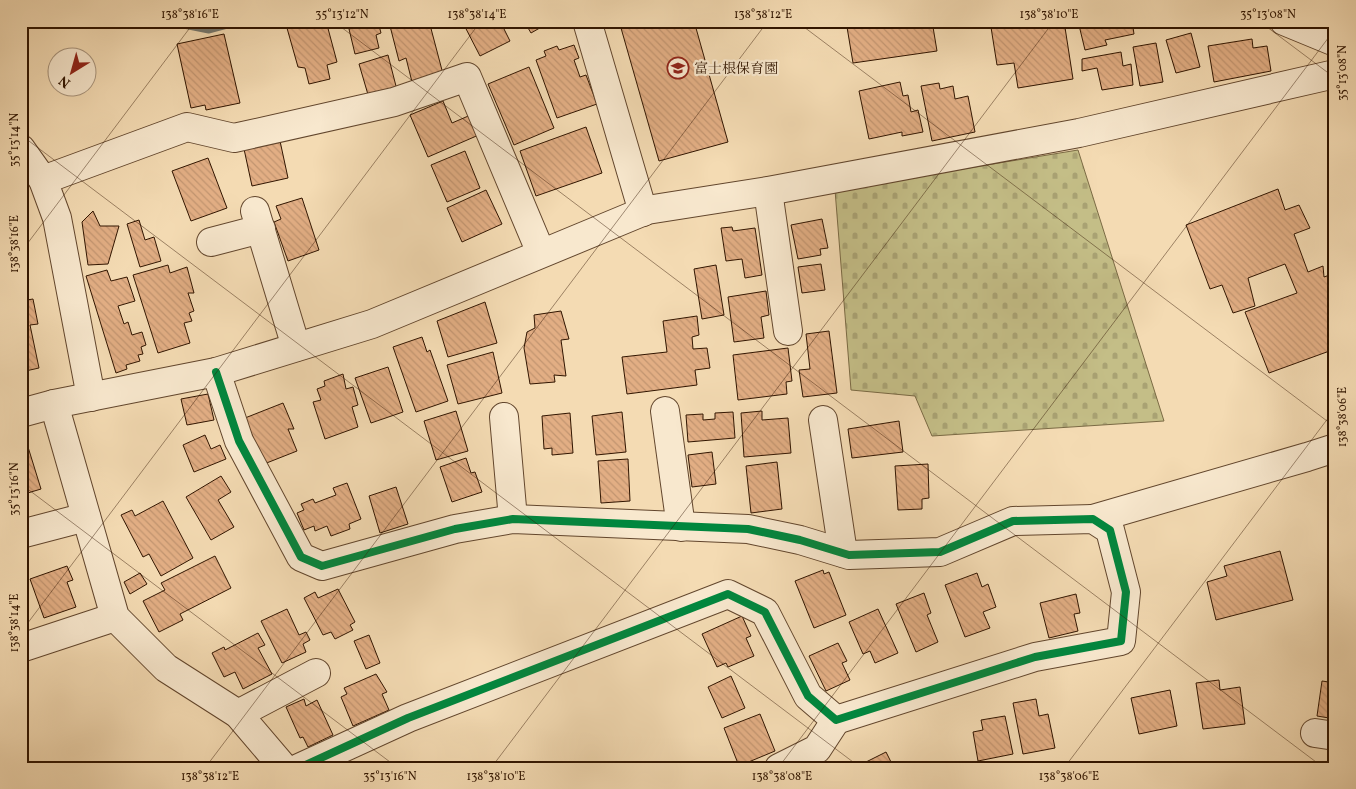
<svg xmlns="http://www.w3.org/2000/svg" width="1356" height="789" viewBox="0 0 1356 789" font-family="Vollkorn,'Noto Serif JP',serif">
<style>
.cemetery{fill:url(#cemetery-stones);stroke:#7a6a44}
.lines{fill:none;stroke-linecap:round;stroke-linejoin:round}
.stream{stroke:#74776e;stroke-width:9}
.building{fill:url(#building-back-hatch);stroke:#311500}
.street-casing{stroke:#62462d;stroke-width:30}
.street{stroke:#f8e8ce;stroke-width:28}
.cycleway-casing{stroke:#f8e8ce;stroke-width:11}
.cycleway{stroke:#00873e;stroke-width:8}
.ticks{fill:none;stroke:#311500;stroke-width:1;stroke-opacity:0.45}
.labels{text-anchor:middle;stroke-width:4.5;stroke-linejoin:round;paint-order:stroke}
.poi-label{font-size:14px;fill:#311500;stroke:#f8e8ce;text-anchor:start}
.neatline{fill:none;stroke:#311500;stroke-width:2}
.ticks-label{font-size:12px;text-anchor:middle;fill:#311500}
</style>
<defs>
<pattern id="cemetery-stones" width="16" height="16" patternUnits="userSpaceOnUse" patternTransform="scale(1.25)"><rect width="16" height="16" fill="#c4be87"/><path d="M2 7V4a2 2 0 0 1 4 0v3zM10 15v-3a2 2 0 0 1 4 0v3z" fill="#a9a273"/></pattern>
<pattern id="building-back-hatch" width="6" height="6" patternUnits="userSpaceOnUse" patternTransform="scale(1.25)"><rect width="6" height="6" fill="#e2ae84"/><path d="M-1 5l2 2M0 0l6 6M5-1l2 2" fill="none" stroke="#c29570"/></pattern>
</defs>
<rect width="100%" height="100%" fill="#f4dbb3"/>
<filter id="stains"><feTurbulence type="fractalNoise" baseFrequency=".004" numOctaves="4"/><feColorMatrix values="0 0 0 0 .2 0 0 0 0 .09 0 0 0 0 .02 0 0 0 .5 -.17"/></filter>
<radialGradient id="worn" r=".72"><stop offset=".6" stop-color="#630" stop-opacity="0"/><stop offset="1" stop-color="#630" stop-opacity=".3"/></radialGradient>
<polygon class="cemetery" points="1078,150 1164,421 932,436 915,396 851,390 835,190"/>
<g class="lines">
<polyline class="stream" points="169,21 209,29 239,21"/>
</g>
<g class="building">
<polygon points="285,21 326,21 337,62 327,65 330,79 309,84 305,68 298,67"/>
<polygon points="410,21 429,21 443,74 412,82 406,58 399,61 390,26"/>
<polygon points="462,21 500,21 510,41 480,56"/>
<polygon points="524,21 552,21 531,33"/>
<polygon points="619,21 694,21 728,142 659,161"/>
<polygon points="846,21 932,21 937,51 853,63"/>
<polygon points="990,21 1064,21 1073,79 1018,88 1014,63 997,65"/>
<polygon points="1078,21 1132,21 1134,34 1105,40 1107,45 1085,50"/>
<polygon points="378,22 381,33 376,35 379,48 355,54 349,29"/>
<polygon points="1191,33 1200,67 1176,73 1166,40"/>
<polygon points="224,34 240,103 206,110 205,105 191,108 177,44"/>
<polygon points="1252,39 1253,48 1267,46 1271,71 1214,82 1208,46"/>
<polygon points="1156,43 1163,82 1140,86 1133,47"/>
<polygon points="574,45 579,58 574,60 580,77 586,75 597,104 557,118 536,60 546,56 544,51 557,46 559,50"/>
<polygon points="1121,52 1123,66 1131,64 1133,85 1102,90 1097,68 1082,71 1082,59"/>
<polygon points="388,55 397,90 369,98 359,64"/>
<polygon points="529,67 554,128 514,145 488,84"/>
<polygon points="900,82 903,96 908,95 911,112 918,110 923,132 902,136 902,132 869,139 859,91"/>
<polygon points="939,83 940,89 953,86 955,99 968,96 975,132 932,141 921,86"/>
<polygon points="443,101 452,123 473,114 481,134 428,157 410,115"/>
<polygon points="586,127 602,173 536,196 520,151"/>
<polygon points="280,141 288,178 252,186 244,149"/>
<polygon points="465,151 480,188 447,202 431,165"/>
<polygon points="208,158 227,208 191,221 172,171"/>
<polygon points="1278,189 1285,210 1299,205 1310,228 1294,234 1308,272 1323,266 1324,277 1335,273 1335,349 1269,373 1245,312 1297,293 1285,264 1248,278 1255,306 1233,313 1222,285 1210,289 1186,225"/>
<polygon points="486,190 502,224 462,242 447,208"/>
<polygon points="302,198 319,250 288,261 274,222 281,219 276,206"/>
<polygon points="93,211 100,226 119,226 108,264 88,265 82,222"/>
<polygon points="822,219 828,248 820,249 821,255 798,259 791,225"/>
<polygon points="139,220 145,240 154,237 161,261 140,267 127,224"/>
<polygon points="732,227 733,231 755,228 762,275 745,278 742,259 726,261 721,228"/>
<polygon points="821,264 825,290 802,293 798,267"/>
<polygon points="168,265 170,273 187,267 194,293 188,293 194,311 189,313 192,321 184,323 190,343 158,353 133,275"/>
<polygon points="716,265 724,315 702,319 694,269"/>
<polygon points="107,270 111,281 127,277 135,301 118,306 124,324 128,322 132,335 142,332 146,345 141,347 143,354 138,355 140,361 126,365 127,369 116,373 86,276"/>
<polygon points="766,291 769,315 761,317 764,338 734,342 728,297"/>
<polygon points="33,299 38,324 30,325 39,368 21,372 21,301"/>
<polygon points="485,302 497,343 448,357 437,321"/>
<polygon points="561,311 569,339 561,340 566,376 554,375 555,382 530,384 524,348 527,332 535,328 534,315"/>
<polygon points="697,316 699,335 692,337 693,349 707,348 710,368 695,370 697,385 627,394 622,357 667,352 663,321"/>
<polygon points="829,331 837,393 803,397 799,370 810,369 806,334"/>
<polygon points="422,337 427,352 430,350 448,401 416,412 393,347"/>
<polygon points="788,348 792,381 786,382 787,394 738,400 733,355"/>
<polygon points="493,352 502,393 458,404 447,365"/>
<polygon points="388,367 403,412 371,423 355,378"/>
<polygon points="343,374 346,389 353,387 358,405 352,407 358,427 325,439 313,402 321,400 317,389 325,386 324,381"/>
<polygon points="208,394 214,420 187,425 181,399"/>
<polygon points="283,403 294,429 288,429 297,451 264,464 245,418"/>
<polygon points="456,411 468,451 436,460 424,421"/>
<polygon points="762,411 762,420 788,418 791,453 744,457 741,413"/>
<polygon points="622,412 626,452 596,455 592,416"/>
<polygon points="733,412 735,438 688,442 686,415 703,414 703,420 715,419 715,413"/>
<polygon points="570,413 573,453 552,455 552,448 544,449 542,416"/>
<polygon points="899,421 903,452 852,458 848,429"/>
<polygon points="21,434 24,434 41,489 21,495"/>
<polygon points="205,435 211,449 220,445 226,459 194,472 183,445"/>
<polygon points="712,452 716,484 692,487 688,455"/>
<polygon points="466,458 471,473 475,472 482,492 452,502 440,467"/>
<polygon points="628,459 630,501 601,503 598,461"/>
<polygon points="777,462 782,509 751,513 746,466"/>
<polygon points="928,464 929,498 922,499 922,509 898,510 895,466"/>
<polygon points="221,476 231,492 218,500 234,527 211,540 186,497"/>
<polygon points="347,483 361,519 349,524 350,529 331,536 327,526 315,531 314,526 304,530 297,513 304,510 301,504 313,499 315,503 336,495 333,488"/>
<polygon points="396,487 408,524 380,533 369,496"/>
<polygon points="163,501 193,558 161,576 149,554 143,557 121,515 132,510 135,516"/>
<polygon points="1280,551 1293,600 1216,620 1207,582 1227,576 1224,566"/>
<polygon points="215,556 231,588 180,614 183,620 159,632 143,601 165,590 161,583"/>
<polygon points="67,566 73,580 67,582 76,607 44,618 30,579"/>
<polygon points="823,570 824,574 829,572 846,615 814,628 795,581"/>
<polygon points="140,573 147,584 130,594 124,582"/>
<polygon points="977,573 982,587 988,584 996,607 983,612 990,628 965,637 945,585"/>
<polygon points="338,589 355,622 350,625 353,630 335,639 331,632 323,635 304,598 315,592 318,598"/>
<polygon points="924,593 931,613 927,615 938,642 916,652 896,604"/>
<polygon points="1076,594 1080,613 1074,614 1078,631 1049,638 1040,603"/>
<polygon points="287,609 299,635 306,632 310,640 303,644 306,652 282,663 261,621"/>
<polygon points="878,609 898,653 875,663 870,651 863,654 849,622"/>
<polygon points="742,616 751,636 746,638 754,656 728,667 726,663 717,667 702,634"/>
<polygon points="258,633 265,645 258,648 272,674 243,689 235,672 224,677 212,653 224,647 225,650"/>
<polygon points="369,635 380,663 366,669 354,641"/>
<polygon points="838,643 847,661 842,663 850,680 826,691 809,656"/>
<polygon points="376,674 387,692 382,694 389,710 353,726 341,697 347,694 344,688"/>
<polygon points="731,676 745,708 722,718 708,687"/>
<polygon points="1219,680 1220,690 1240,687 1245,724 1203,729 1196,683"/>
<polygon points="1322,681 1335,683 1335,719 1317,716"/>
<polygon points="1170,690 1177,726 1139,734 1131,698"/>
<polygon points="304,699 306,706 317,700 333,735 308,747 303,737 300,738 286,707"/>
<polygon points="1036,699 1039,716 1048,714 1055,748 1023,754 1013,703"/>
<polygon points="760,714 775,751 739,766 724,728"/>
<polygon points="1005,716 1013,754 978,761 973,732 983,730 981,720"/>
<polygon points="886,752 894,768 859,768 858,766"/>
</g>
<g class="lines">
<g class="street-casing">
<g id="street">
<polyline points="587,21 643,212"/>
<polyline points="1284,21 1335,42"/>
<polyline points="21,149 43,180 57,218 91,397"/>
<polyline points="43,180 187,127 234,138 394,102 467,77 541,253"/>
<polyline points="768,191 788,331"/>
<polyline points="255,211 296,347"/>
<polyline points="211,242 261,229"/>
<polyline points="216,372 239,441 301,557 322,566 455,529 513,519 748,529 800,540 849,555 940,552 1013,521 1093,519 1110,530 1126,592 1121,641 1035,657 836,720 808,696 765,612 728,594 408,718 299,768"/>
<polyline points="54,404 115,617 166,668 238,714 284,768"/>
<polyline points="665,411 681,527"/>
<polyline points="21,413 54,404 216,372 372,324 647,210 768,191 1079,133 1335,74"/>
<polyline points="504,417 513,519"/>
<polyline points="823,420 843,553"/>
<polyline points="1093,519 1307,457 1335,448"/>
<polyline points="21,534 86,517"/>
<polyline points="21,648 115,617"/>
<polyline points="238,714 316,673"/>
<polyline points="1315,733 1335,736"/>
<polyline points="779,768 817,749 836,720"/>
</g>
</g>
<use href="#street" class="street"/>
<g class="cycleway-casing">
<polyline id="cycleway" points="216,372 239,441 301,557 322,566 455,529 513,519 748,529 800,540 849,555 940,552 1013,521 1093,519 1110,530 1126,592 1121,641 1035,657 836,720 808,696 765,612 728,594 408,718 299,768"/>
</g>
<use href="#cycleway" class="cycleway"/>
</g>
<path class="ticks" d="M333 21 1324 768M796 21 1335 427M1259 21 1335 78M21 135 861 768M21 252 195 21M21 484 398 768M21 632 481 21M205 768 768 21M491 768 1054 21M778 768 1335 29M1064 768 1335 409"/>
<defs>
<g id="school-ring" transform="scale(1.125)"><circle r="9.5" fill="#f8e8ce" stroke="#8f2418" stroke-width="1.5"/><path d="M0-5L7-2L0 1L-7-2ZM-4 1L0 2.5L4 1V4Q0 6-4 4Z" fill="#8f2418"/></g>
</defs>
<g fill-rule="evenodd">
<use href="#school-ring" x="678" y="68"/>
</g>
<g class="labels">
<g class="poi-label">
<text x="694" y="73">富士根保育園</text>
</g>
</g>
<rect width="1356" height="789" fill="none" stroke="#f4dbb3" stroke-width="55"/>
<g transform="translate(72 72) rotate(217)"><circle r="24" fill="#f8e8ce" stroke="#a8947c"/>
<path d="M0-4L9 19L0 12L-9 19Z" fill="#8f2418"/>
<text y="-8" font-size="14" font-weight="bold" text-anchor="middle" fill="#311500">N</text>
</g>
<rect x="28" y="28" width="1300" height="734" class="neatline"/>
<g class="ticks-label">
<text x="190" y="18">138°38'16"E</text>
<text x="342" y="18">35°13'12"N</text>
<text x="477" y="18">138°38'14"E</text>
<text x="763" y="18">138°38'12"E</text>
<text x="1049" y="18">138°38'10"E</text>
<text x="1268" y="18">35°13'08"N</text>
<text transform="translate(1342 73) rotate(-90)" y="4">35°13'08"N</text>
<text transform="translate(14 140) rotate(-90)" y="4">35°13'14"N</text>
<text transform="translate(14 244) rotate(-90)" y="4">138°38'16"E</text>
<text transform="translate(1342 417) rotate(-90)" y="4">138°38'06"E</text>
<text transform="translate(14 489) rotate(-90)" y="4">35°13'16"N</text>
<text transform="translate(14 623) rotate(-90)" y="4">138°38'14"E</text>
<text x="210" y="780">138°38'12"E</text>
<text x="390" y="780">35°13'16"N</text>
<text x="496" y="780">138°38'10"E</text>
<text x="782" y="780">138°38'08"E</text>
<text x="1069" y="780">138°38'06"E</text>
</g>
<rect width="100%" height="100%" filter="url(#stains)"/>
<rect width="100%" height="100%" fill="url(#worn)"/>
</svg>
